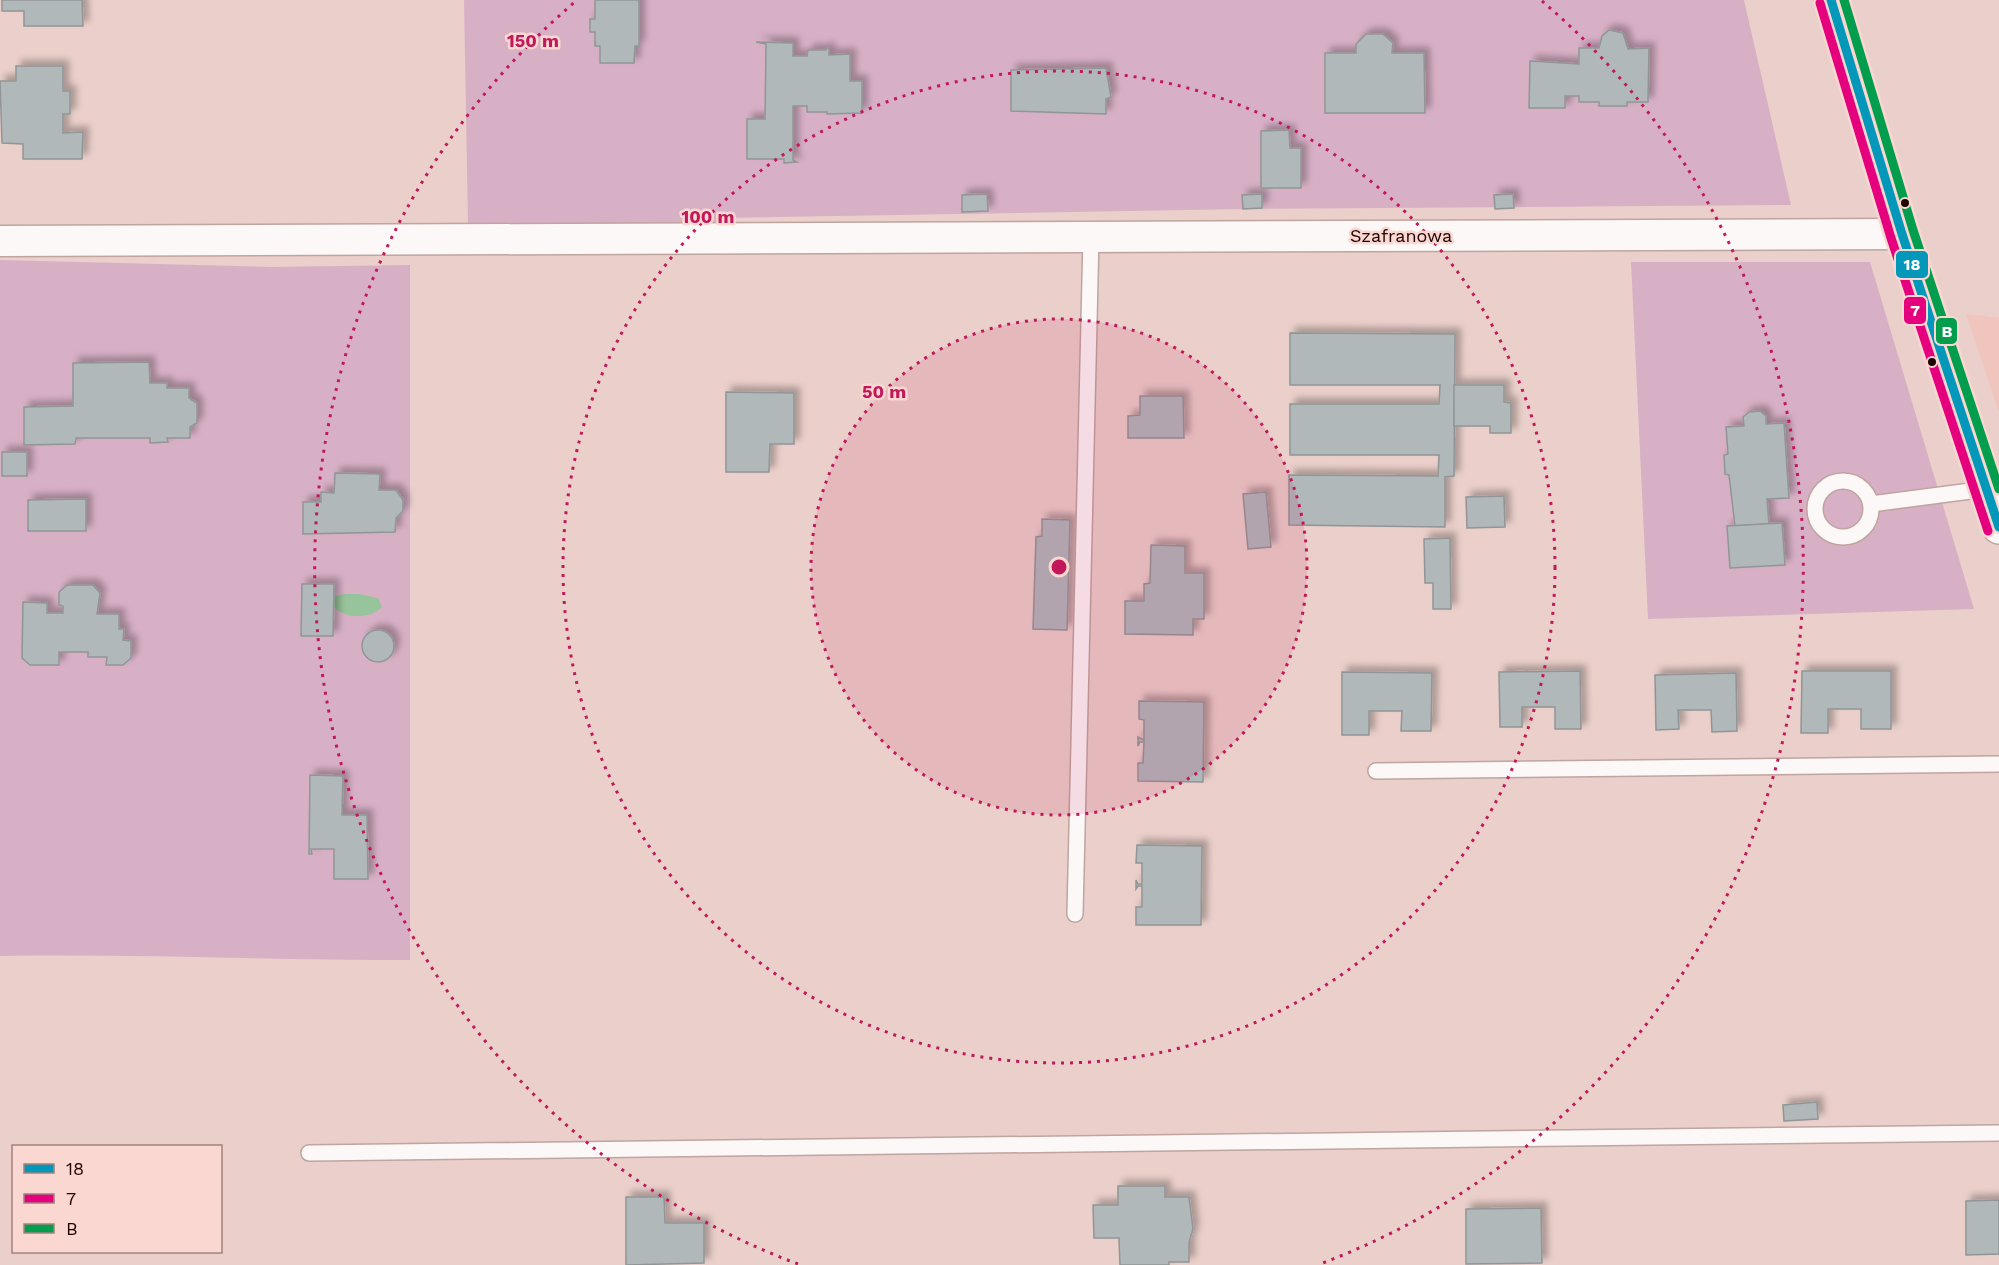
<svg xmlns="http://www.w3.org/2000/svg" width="1999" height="1265" viewBox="0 0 1999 1265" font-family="'Work Sans',sans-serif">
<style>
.built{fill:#f0c5bd}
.green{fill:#d8b0c6}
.water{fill:#97c49a}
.building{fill:#b0b8ba;stroke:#919595;stroke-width:1.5;filter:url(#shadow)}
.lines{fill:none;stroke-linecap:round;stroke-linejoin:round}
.service-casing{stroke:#bfa49f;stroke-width:18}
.minor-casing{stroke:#bfa49f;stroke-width:33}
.tertiary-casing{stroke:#bfa49f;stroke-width:36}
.service{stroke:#fcf8f7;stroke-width:15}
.minor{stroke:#fcf8f7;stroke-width:30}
.tertiary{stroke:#fcf8f7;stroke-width:33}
.bus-1-casing{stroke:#fad7d0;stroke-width:14}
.bus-2-casing{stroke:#fad7d0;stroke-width:14}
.bus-3-casing{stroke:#fad7d0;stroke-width:14}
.bus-1{stroke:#0398ba;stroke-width:9}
.bus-2{stroke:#e5007d;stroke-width:9}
.bus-3{stroke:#029e4d;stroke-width:9}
.ring{fill:none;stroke:#c2185b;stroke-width:3;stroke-dasharray:3 6}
.bus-dot{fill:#1e0402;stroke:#fad7d0;stroke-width:2}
.labels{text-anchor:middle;stroke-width:5;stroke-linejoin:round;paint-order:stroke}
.street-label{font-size:18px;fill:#1e0402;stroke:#fad7d0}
.centre{fill:#c2185b;stroke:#fad7d0;stroke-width:3}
.ring-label{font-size:18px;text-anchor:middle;font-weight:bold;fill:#c2185b;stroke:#fad7d0;stroke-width:5;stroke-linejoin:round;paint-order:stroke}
.line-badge{stroke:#fad7d0;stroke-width:2}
.badge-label{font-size:16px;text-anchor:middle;font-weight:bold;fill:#fff}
</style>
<defs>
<filter id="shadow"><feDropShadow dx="5.5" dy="-5.5" stdDeviation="3" flood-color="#0004"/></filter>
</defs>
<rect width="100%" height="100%" fill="#eacfca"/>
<polygon class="built" points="1966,314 1999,318 1999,412"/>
<g class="green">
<polygon points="464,0 1744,0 1791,205 1243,209 724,218 724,228 468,225"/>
<path d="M0 260 271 267 410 265V960C273 960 137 954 0 956Z"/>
<polygon points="1631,262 1870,262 1974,609 1648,619"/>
</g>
<path class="water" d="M343 594H360L378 598 382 607C370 620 342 619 332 605L334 597Z"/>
<g class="building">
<polygon points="2,0 82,0 83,26 24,26 24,11 2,11"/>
<polygon points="595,0 639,0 639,46 635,46 634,63 600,63 600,46 595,46 595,32 590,32 590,19 595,19"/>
<polygon points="1609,30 1623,33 1628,49 1649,48 1648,102 1627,102 1627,106 1599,106 1599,102 1579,102 1579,96 1565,96 1565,108 1529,108 1530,61 1579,64 1579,48 1599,48 1602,36"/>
<polygon points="1366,34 1383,34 1393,43 1392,53 1424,53 1425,113 1325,113 1325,53 1356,53 1356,44"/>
<polygon points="756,42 793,43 793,56 807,56 808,50 826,50 826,48 829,48 829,55 850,54 850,81 862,81 862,113 827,114 827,112 807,112 807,106 793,106 793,160 797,162 784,163 784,159 747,159 747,119 765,119 766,44"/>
<polygon points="16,66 63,66 63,91 70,91 70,114 63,114 63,133 83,132 82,159 23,159 23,144 2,143 0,81 16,81"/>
<polygon points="1106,68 1111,97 1106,99 1106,114 1011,111 1011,70"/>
<polygon points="1289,130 1290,148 1301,148 1301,188 1261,188 1261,131"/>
<polygon points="987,194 988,211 962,212 962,195"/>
<polygon points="1262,194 1262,208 1243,209 1242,195"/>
<polygon points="1513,194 1514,208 1495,209 1494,195"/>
<polygon points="1290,333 1455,334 1454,476 1445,477 1445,527 1289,525 1289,475 1438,476 1439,455 1290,455 1290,404 1439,404 1440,385 1290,385"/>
<polygon points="149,362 150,383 167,383 167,388 189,388 189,398 197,403 197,423 190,427 190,438 167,438 168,442 150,443 150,438 76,438 75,444 24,445 24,407 73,406 73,363"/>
<polygon points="1454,385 1504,385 1504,402 1511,403 1511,433 1490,433 1490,426 1454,426"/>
<polygon points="726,392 794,393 794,444 770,444 769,472 726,472"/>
<polygon points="1140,396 1183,396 1184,438 1128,438 1128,416 1140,415"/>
<polygon points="1760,411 1766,416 1766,424 1784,423 1789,498 1767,499 1769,524 1735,526 1729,475 1725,474 1724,455 1728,454 1726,427 1744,426 1743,417 1749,412"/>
<rect x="2" y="452" width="25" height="24"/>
<polygon points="335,473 380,474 379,490 396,490 403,500 403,511 396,518 395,532 303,534 303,502 321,502 321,492 334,493"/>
<polygon points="1266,492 1271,547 1248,549 1243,494"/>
<polygon points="1504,496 1505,527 1467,528 1466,497"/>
<polygon points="86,499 86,531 28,531 28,500"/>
<polygon points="1042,519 1070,520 1067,630 1033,629 1036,537 1042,536"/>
<polygon points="1782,523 1785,565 1730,568 1727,526"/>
<polygon points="1450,538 1451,609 1433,609 1433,583 1425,583 1424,539"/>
<polygon points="1151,545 1185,546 1185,573 1204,573 1204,619 1193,619 1193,635 1125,634 1125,601 1144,601 1144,584 1150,583"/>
<polygon points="302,584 334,584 333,636 301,636"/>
<polygon points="67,585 93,585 100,593 97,614 119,614 119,629 124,629 123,640 131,641 131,658 123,665 106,665 107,657 88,657 88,652 59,652 59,665 30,665 22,658 23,602 47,603 47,613 63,613 63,606 59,605 59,592"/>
<circle cx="378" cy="646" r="16"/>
<polygon points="1580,671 1581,729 1555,729 1555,707 1522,707 1522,727 1500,727 1499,672"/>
<polygon points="1802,671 1891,671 1891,729 1861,729 1861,709 1828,709 1828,733 1801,733"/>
<polygon points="1342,672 1432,673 1431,731 1401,731 1402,711 1369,711 1369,735 1342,735"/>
<polygon points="1736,673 1737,731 1712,732 1711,710 1678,710 1679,729 1656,730 1655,675"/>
<polygon points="1139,701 1204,702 1203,782 1138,781 1138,763 1143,763 1144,742 1140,742 1138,746 1138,737 1144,740 1144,720 1139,719"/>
<polygon points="310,775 343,776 342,815 367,815 368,879 334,879 334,849 311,849 312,854 309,854"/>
<polygon points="1137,845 1202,846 1201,925 1136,925 1136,907 1142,907 1142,886 1138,886 1136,889 1136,880 1138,884 1142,884 1142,863 1136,863"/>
<polygon points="1817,1102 1818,1119 1784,1121 1783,1105"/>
<polygon points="1118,1186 1165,1186 1165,1197 1189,1197 1193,1229 1189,1242 1189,1262 1169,1262 1169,1265 1120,1265 1119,1238 1094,1238 1093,1205 1118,1205"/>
<polygon points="626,1197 664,1197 665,1223 704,1223 704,1263 626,1265"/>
<polygon points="1999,1200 1999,1254 1966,1255 1966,1201"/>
<polygon points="1541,1208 1542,1263 1466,1264 1466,1209"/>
</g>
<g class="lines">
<g class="service-casing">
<g id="service">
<circle cx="1843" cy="509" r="28"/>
<polyline points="1871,504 1986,489"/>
<polyline points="1376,771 1999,764"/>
<polyline points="1075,914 1091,237"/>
<polyline points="309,1153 1999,1133"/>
</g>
</g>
<g class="minor-casing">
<polyline id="minor" points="0,241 1902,234"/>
</g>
<g class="tertiary-casing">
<polyline id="tertiary" points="1831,0 1902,234 1999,527"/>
</g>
<use href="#service" class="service"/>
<use href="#minor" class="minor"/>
<use href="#tertiary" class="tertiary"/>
<g class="bus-1-casing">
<polyline id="bus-1" points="1831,0 1902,234 1999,527"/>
</g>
<g class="bus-2-casing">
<polyline id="bus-2" points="1820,3 1891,238 1988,531"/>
</g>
<g class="bus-3-casing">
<polyline id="bus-3" points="1844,0 1913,230 1999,489"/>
</g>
<use href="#bus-1" class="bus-1"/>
<use href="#bus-2" class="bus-2"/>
<use href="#bus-3" class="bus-3"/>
</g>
<circle cx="1059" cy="567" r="248" fill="#c2185b" fill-opacity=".12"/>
<g class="ring">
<circle cx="1059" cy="567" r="248"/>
<circle cx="1059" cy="567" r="496"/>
<path d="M798 1264A744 744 0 0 1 576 1M1542 1A744 744 0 0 1 1320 1264"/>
</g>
<g class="bus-dot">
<circle cx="1905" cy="203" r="5"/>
<circle cx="1932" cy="362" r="5"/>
</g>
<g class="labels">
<g class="street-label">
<text x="1401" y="242">Szafranowa</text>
</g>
</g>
<circle cx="1059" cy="567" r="9" class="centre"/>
<g class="ring-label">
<text x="533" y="47">150 m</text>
<text x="708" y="223">100 m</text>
<text x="884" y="398">50 m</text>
</g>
<g class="line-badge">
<rect x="1895" y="250" width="34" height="29" rx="6" fill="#0398ba"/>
<rect x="1903" y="296" width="24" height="29" rx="6" fill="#e5007d"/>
<rect x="1935" y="317" width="23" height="28" rx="6" fill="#029e4d"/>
</g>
<g class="badge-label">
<text x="1912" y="270">18</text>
<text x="1915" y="316">7</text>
<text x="1947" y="337">B</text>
</g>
<rect x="12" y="1145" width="210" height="108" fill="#fad7d0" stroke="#a2837e" stroke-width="1.5"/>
<rect x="24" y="1164" width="30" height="9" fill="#0398ba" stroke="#a2837e" stroke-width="1.5"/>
<text x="66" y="1175" font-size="18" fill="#1e0402">18</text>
<rect x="24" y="1194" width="30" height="9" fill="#e5007d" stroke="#a2837e" stroke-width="1.5"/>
<text x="66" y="1205" font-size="18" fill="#1e0402">7</text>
<rect x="24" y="1224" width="30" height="9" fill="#029e4d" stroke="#a2837e" stroke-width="1.5"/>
<text x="66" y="1235" font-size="18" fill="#1e0402">B</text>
</svg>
